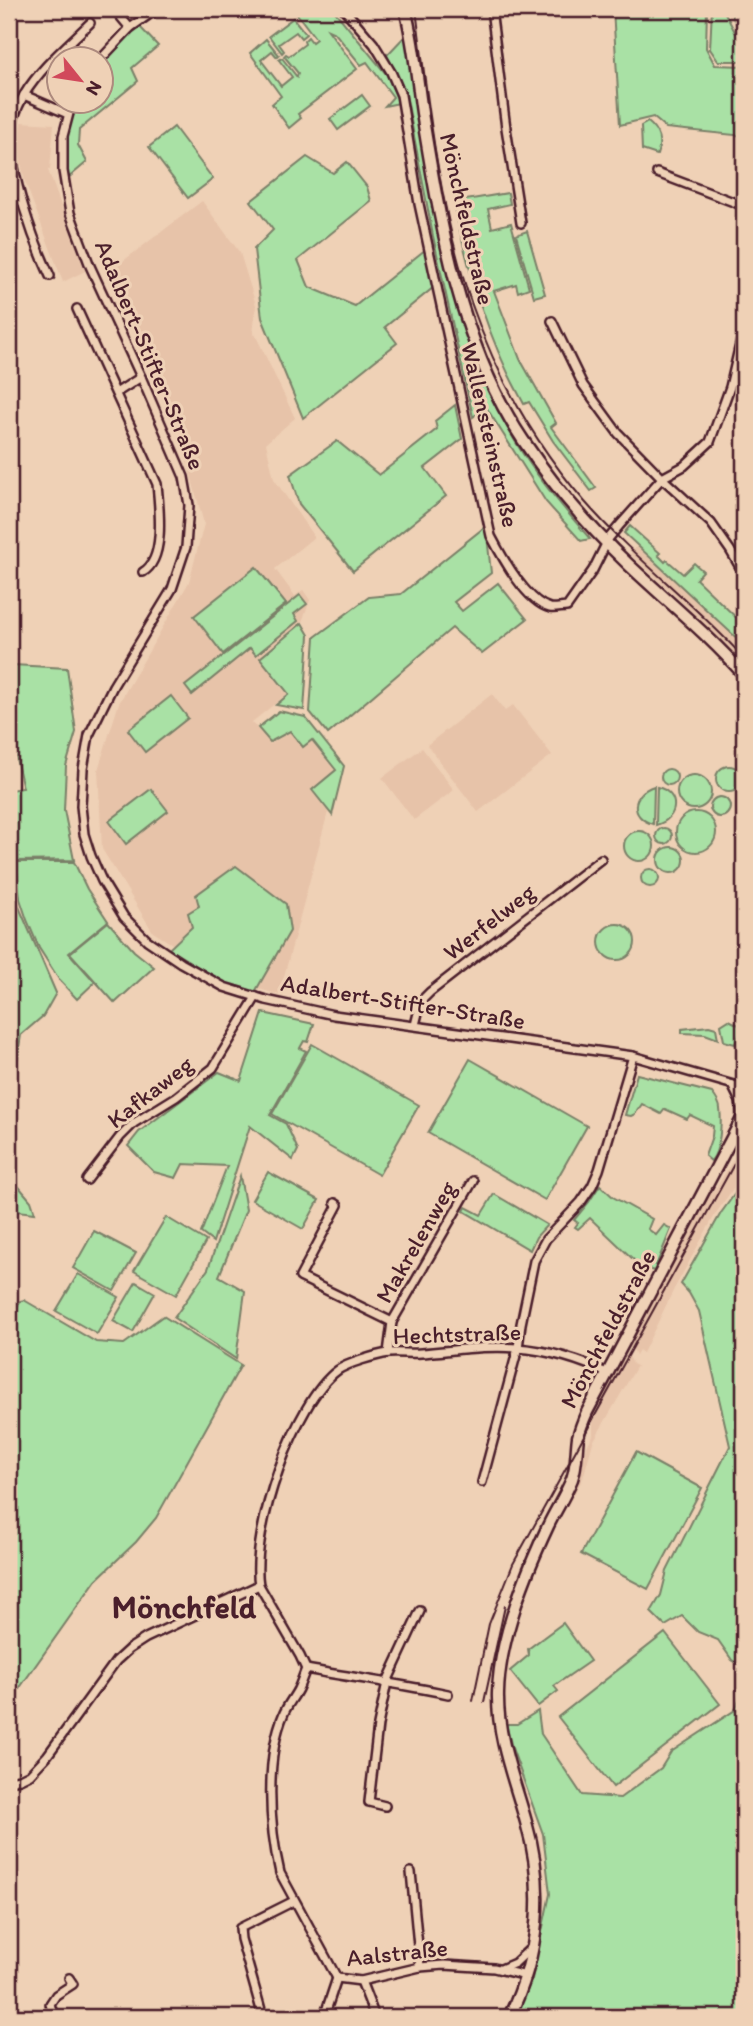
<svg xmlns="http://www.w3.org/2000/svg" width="753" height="2026" viewBox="0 0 753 2026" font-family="Itim,sans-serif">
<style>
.built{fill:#e7c3a9}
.green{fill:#a9e1a5;stroke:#7a8068;stroke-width:2}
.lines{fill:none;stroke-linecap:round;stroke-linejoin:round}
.minor-casing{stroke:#4a1f2b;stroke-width:12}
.secondary-casing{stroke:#4a1f2b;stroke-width:15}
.minor{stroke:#efd1b6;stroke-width:7}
.secondary{stroke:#efd1b6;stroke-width:10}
.tram{stroke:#4a1f2b;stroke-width:2}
.labels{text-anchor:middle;stroke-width:6;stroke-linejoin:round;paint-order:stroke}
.street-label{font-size:24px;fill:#4a1f2b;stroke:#efd1b6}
.district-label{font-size:32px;font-weight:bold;fill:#4a1f2b;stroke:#efd1b6}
</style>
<rect width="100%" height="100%" fill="#efd1b6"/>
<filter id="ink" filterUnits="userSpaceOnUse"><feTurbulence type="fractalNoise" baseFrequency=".0143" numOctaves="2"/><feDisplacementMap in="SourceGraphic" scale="14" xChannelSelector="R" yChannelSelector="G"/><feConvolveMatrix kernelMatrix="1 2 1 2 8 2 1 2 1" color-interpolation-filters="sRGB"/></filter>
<g filter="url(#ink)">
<g class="built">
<polygon points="21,122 54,124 50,169 48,170 85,271 63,282 24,179 18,147"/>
<polygon points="202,201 240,253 256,305 253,335 255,334 295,418 266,443 274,479 314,537 275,569 295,596 303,590 310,600 302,622 259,657 287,694 252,722 270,744 290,732 303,748 312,741 335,771 311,790 328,812 279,995 228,979 153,932 102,849 98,770 119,703 189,582 204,524 174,413 106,274"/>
<polygon points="637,546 709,612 744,647 744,667 711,634 688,608 630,554"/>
<polygon points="492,694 505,711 513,705 552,755 478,812 427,745"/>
<polygon points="422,748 454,790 414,820 382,778"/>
<polygon points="744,1142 744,1173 716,1213 674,1289 643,1353 639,1350 636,1355 633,1349 628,1347 708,1198 717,1186"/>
<polygon points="628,1354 633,1364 637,1366 593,1442 583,1478 567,1507 582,1473 585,1450 593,1435 593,1415 621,1361 624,1361"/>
</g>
<g class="green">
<polygon points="304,9 333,9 387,75 399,103 385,106 393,97 367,62 361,65 335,33 328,30 357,69 298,114 301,118 289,128 272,104 281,96 250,53 266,39 279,55 277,57 272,51 261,60 281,86 292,77 279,60 282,58 297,77 298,73 284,56 286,54 289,56 305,44 304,41 308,37 312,42 316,39 297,14"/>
<polygon points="613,9 707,9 706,48 715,65 744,66 744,136 666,128 653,117 620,125"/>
<polygon points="712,9 723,9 735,32 744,37 744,61 718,61 710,49"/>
<polygon points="731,9 744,9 744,31 734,20"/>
<polygon points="293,18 306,34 301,38 296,32 279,44 284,51 282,53 269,36"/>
<polygon points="139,26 158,46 132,68 138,81 79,130 78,145 87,162 67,179 68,132 77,102 102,102 102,64"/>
<path d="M406 35C423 147 435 271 482 376 495 406 511 437 530 464 548 491 569 514 590 539L581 541 546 502 486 407 473 417 433 236 406 94 387 55Z"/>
<polygon points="362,95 370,106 338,130 330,119"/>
<path d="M648 122C659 131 662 141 657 155L642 150 641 126Z"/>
<polygon points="174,127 213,179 188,198 149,147"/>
<polygon points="307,157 333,173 347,162 367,187 371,201 298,260 309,287 355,306 426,249 434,287 385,327 397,343 303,418 262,318 254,249 273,230 251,201"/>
<path d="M508 193 510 204 488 209 492 228 511 223 529 288 518 292 516 284 494 291 520 359 556 423 551 427 596 488 591 491 553 441 529 402 524 404C488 340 468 272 454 202Z"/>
<polygon points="527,231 545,294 534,297 516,235"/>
<polygon points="455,405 462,439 425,468 446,496 353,571 299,504 290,475 337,441 379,475 437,429 435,421"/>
<polygon points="486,526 491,573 454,602 462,611 498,583 527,619 482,654 452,628 328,734 310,712 315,637 369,597 401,594"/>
<polygon points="630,526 660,553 658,555 665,562 667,560 683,574 694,563 703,571 696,579 744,625 744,645 624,533"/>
<polygon points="256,567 286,604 223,654 194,616"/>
<polygon points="300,595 307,604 294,614 298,621 256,655 250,648 192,695 185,686"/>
<polygon points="302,623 309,635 304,710 276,705 289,694 260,658"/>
<polygon points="13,665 67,668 76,732 66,766 64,810 74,860 16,861 9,831 9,790 23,788 15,754 9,753 9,672"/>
<polygon points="171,696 188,718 145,752 128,730"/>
<polygon points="279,711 305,717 344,766 332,815 312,790 336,770 312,740 303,747 290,731 270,742 258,728"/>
<circle cx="729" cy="779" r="13"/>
<circle cx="669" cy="777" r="8"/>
<circle cx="694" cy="792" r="17"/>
<path d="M654 786 653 824C629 818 631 793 654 786Z"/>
<path d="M657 787C681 793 679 819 656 825Z"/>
<polygon points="151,789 168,811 126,844 109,821"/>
<circle cx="720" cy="807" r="10"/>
<circle cx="696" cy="832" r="20"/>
<circle cx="664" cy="836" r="8"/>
<circle cx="639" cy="846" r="15"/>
<circle cx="671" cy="860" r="13"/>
<polygon points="74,862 87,889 108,921 69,953 95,982 77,999 60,981 39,948 27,920 20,899 16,862"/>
<polygon points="236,866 286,904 290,931 255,992 225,983 169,949 192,927 188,913 199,906 196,895"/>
<circle cx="650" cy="878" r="9"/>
<polygon points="9,900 16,900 56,993 43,1016 21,1035 9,1111"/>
<polygon points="108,922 134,951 154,967 115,1003 70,953"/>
<circle cx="617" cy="942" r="18"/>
<polygon points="263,1013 314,1024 308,1042 304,1041 300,1048 306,1051 270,1115 286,1124 298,1150 293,1160 250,1126 213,1242 201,1233 227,1166 183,1164 176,1178 154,1172 128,1146 139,1132 219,1072 241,1081"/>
<polygon points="729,1020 743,1027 735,1044 724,1041 721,1025"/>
<polygon points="709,1026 716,1028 718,1039 705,1034 682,1033 682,1029"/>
<polygon points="312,1044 419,1105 379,1175 272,1114"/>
<polygon points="470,1059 587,1126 545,1200 428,1133"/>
<path d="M637 1074 712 1093C716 1098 720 1103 720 1109 722 1123 720 1151 711 1161L705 1156 712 1136 713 1126 690 1115 687 1119 665 1109 661 1114 642 1104 635 1114 631 1116 625 1115Z"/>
<polygon points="268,1172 319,1200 303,1229 252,1200"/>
<polygon points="9,1175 31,1201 35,1213 9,1210"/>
<polygon points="240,1176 246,1210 219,1276 245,1291 236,1359 174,1318 208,1269"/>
<polygon points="744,1181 744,1674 742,1666 732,1660 718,1640 698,1632 682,1616 665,1626 651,1612 661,1595 667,1571 730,1446 699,1311 689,1293 681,1284 721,1213"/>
<polygon points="600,1185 613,1197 652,1219 648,1229 656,1235 664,1225 671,1229 654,1271 642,1267 636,1262 590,1218 578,1229 575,1227 578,1223 574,1220 589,1202"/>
<polygon points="494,1194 547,1225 536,1237 530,1250 464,1211 466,1207 481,1215"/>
<polygon points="166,1217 206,1241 176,1295 134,1271"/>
<polygon points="94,1231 136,1253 114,1291 73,1268"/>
<polygon points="78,1274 119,1297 97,1334 56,1311"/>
<polygon points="136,1282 155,1293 133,1332 113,1321"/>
<polygon points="24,1300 96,1342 124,1344 163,1316 241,1365 156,1518 136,1542 96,1580 9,1703 9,1326 20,1301"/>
<polygon points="636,1452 702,1488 648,1589 581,1554"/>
<polygon points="563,1623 590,1661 554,1686 558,1691 538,1706 510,1671 529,1655 528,1649"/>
<polygon points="665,1633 720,1704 613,1787 558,1717"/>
<polygon points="744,1685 744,2017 516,2017 532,1979 550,1894 543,1834 512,1748 506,1724 517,1724 538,1711 541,1734 582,1795 620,1798 661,1768 671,1752 735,1710"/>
</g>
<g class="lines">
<g class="minor-casing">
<g id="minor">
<polyline points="114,9 130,28"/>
<path d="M344 9 374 44 391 72 401 95 419 204 491 536C502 557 526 602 550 608 555 609 562 607 567 607L593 570 609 538 619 526 662 478 684 466 710 442 730 387 744 327"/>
<polyline points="491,9 506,128 521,223"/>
<polyline points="100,60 130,28 157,9"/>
<polyline points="24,95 68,114"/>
<polyline points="72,102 63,136 63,171 70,213 90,266 141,377 184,477 189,505 186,547 172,589 113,686 89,735 83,769 81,806 84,834 91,856 102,881 124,917 147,940 181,963 224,987 266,1000 334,1015 633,1056 744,1088"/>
<polyline points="657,173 744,206"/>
<path d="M50 276C32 237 11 178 11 136 11 123 18 106 24 95 41 67 68 45 90 23"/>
<path d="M77 309 157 484C159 507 166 559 143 572"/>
<polyline points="552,321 583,385 618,433 662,478 711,523 730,550 744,574"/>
<polyline points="116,393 141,377"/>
<polyline points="415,1025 421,1001 430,992 601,859"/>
<polyline points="732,1085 740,1101 743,1118"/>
<polyline points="87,1180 120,1137 134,1123 176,1097 213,1068 256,997"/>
<polyline points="335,1203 338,1205 300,1277 392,1322"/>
<polyline points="388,1353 392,1322 473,1181"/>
<polyline points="482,1482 518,1348 521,1324 534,1261 546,1239 581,1202 592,1186 599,1170 633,1056"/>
<path d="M306 1669C354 1678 401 1684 448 1694"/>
<polyline points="9,1781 20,1779 30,1774 47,1756 116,1661 129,1649 146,1638 259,1585"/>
<polyline points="385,1806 369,1802 378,1725 387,1682 420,1611"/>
<polyline points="411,1872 420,1967"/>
<polyline points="501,1969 515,1963 531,1948"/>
<path d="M337 1978 280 1873C269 1827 265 1757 284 1713 288 1704 294 1697 298 1689 301 1683 303 1676 306 1669L300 1656 259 1585C250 1532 294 1402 338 1370 348 1363 376 1355 389 1353 399 1352 410 1354 421 1353 452 1351 485 1345 517 1348 546 1350 583 1360 608 1374"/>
<polyline points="337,1978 361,1981 420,1967 444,1965 494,1968 526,1976"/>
<polyline points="361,1981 375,2017"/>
<polyline points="54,2017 50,2004 56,1995 73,1984 69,1978"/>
<polyline points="263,2017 241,1939 240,1928 294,1901"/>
<polyline points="324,2017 337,1978"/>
</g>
</g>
<g class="secondary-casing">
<g id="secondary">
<path d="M405 9C414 42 417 79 422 113 440 223 460 346 523 440 553 485 590 528 629 565 668 602 709 635 744 675"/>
<path d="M509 2017C540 1955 545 1888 526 1822 514 1779 497 1738 498 1693 499 1639 525 1575 548 1526 555 1511 565 1496 572 1479 577 1466 576 1451 578 1437 580 1429 583 1421 587 1412L744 1115"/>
</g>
</g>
<use href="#minor" class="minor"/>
<use href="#secondary" class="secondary"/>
<g class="tram">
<path d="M416 9C428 105 440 214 472 305 497 377 536 445 585 502 634 558 694 603 744 658"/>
<polyline points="473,1701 489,1624 513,1564 744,1146"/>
<polyline points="484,1702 505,1606"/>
</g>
</g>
</g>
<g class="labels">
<g class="street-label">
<text transform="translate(467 219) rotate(77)" y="8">Mönchfeldstraße</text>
<text transform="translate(150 355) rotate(67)" y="8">Adalbert-Stifter-Straße</text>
<text transform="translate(490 435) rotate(77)" y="8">Wallensteinstraße</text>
<text transform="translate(489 922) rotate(-38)" y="8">Werfelweg</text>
<text transform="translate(403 1002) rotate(9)" y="8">Adalbert-Stifter-Straße</text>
<text transform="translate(150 1092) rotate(-38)" y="8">Kafkaweg</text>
<text transform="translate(416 1242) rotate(-60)" y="8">Makrelenweg</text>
<text transform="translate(608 1329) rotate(-62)" y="8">Mönchfeldstraße</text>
<text transform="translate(457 1334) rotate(-2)" y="8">Hechtstraße</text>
<text transform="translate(397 1953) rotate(-6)" y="8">Aalstraße</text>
</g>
<g class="district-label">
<text x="184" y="1618">Mönchfeld</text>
</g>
</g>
<rect width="753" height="2026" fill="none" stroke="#efd1b6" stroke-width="35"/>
<rect x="18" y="18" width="718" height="1991" fill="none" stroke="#4a1f2b" stroke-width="2.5" filter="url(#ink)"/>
<g transform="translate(80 80) rotate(120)"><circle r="33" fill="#efd1b6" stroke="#ad8a7e" stroke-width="2"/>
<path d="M0-5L12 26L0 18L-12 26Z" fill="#d1495b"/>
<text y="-10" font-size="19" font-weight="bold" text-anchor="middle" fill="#4a1f2b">N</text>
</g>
</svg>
